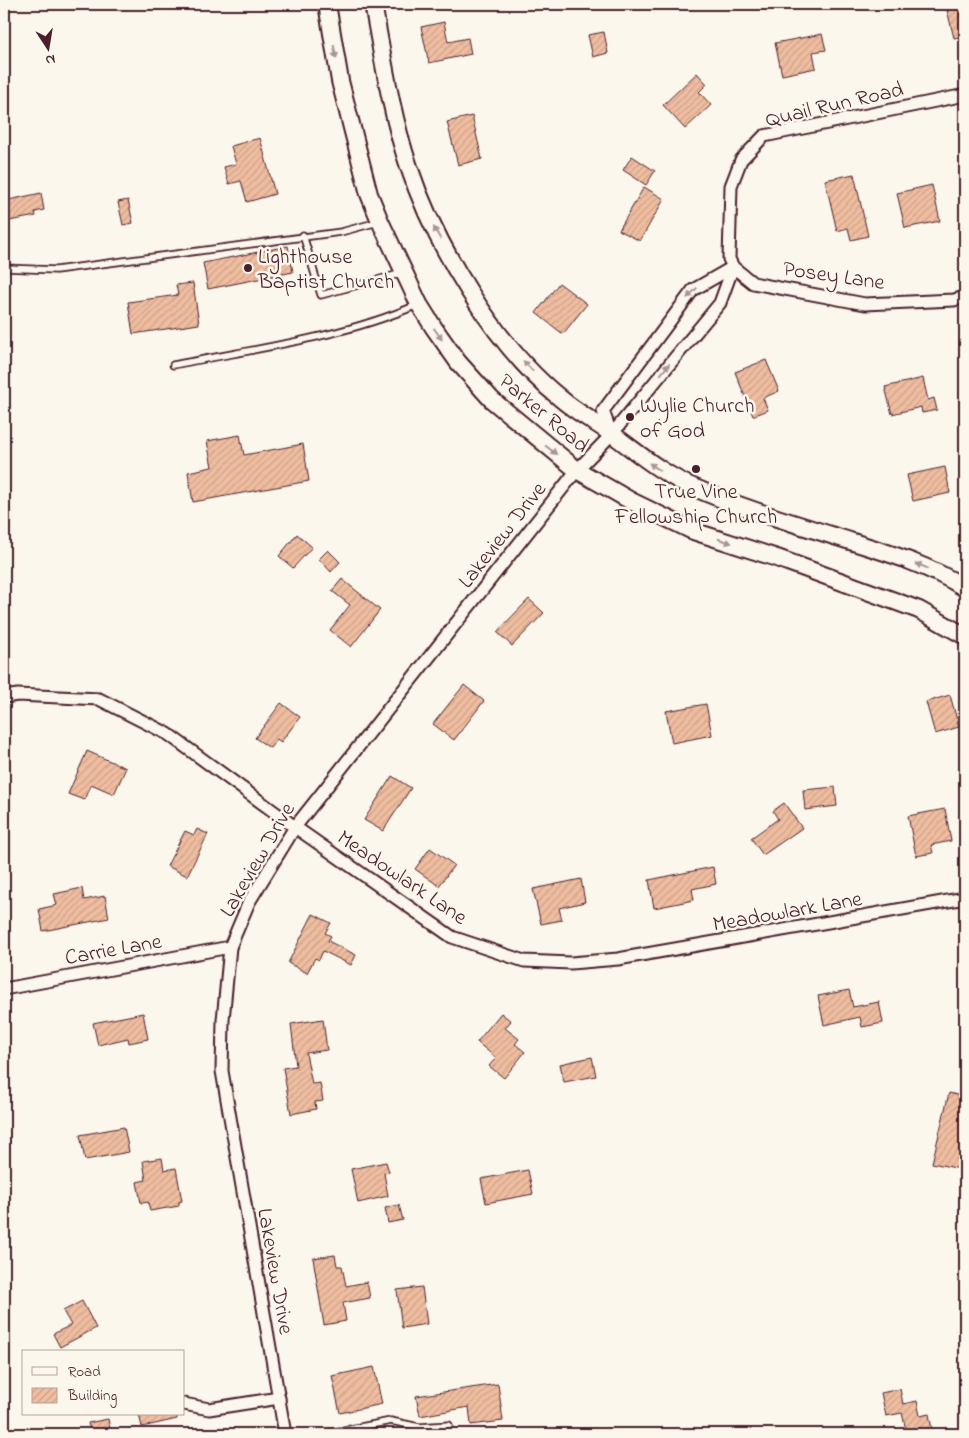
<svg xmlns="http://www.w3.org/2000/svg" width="969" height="1438" viewBox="0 0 969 1438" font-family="'Indie Flower',sans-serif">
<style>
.building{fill:url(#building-hatch);stroke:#4a1f2b}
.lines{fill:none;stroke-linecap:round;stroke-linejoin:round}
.lane-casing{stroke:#4a1f2b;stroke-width:9}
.street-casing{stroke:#4a1f2b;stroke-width:15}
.secondary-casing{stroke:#4a1f2b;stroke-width:20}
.lane{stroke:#fbf7ec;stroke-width:5.5}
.street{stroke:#fbf7ec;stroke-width:11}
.secondary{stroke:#fbf7ec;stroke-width:16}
.oneway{fill:#ab9695}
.poi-dot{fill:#4a1f2b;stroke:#fbf7ec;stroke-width:2}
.labels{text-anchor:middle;stroke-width:5;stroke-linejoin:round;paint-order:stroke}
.street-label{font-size:22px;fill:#4a1f2b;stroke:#fbf7ec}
.poi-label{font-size:22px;fill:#4a1f2b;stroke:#fbf7ec;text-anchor:start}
</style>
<defs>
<pattern id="building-hatch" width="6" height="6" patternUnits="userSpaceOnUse" patternTransform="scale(1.25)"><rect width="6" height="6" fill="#efbda0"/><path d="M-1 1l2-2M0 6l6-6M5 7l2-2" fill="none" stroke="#cea28a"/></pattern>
</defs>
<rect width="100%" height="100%" fill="#fbf7ec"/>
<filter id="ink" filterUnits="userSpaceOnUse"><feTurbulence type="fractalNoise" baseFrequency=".02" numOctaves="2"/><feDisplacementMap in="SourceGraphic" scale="10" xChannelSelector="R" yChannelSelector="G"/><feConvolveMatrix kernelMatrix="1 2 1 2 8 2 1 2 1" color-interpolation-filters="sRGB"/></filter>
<g filter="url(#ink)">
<g class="building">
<polygon points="965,6 965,36 954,38 947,10"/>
<polygon points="444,22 448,42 468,38 471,54 429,63 421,27"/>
<polygon points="604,32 608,53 593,57 588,35"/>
<polygon points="822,34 826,50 813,52 816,68 782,75 775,43"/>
<polygon points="697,73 707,84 699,92 711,105 685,129 663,105"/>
<polygon points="472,116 482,159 458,165 447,122"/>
<polygon points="260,138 275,194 247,202 241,181 229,184 224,167 236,164 231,146"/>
<polygon points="632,156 655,171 646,185 623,170"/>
<polygon points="854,174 868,236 851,240 848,228 837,231 825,180"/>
<polygon points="932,185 940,221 905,228 897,193"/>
<polygon points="644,187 664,199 640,241 619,230"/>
<polygon points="41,193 44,210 35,212 36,216 4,222 4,201"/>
<polygon points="128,200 133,223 123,225 118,202"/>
<polygon points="288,246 293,272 208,289 203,263"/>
<polygon points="193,283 199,324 133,334 128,302 178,295 176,285"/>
<polygon points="559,283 587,304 563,334 536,313"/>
<polygon points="766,360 779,391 763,398 768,410 753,416 735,372"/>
<polygon points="923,378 928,400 934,398 937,410 922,413 921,407 892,414 885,387"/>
<polygon points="240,435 244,455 303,444 309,481 193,502 188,472 212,467 207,441"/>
<polygon points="945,467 950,493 913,501 907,475"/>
<polygon points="297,534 312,547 293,568 279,556"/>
<polygon points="328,550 340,562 331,572 319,559"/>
<polygon points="342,579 380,610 351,647 330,630 350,605 332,591"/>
<polygon points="529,599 544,613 512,646 497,632"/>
<polygon points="464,685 484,701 454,740 433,724"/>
<polygon points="950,695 959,727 935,734 926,702"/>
<polygon points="281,703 300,717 281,742 277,739 270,748 255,738"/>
<polygon points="706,704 712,735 672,743 666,711"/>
<polygon points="87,751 126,768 114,794 91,784 84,800 68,794"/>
<polygon points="392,776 411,788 383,831 364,820"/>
<polygon points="835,787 837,806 805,810 803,790"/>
<polygon points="784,803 802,828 763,855 751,838 778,819 773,811"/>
<polygon points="945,809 951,841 931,845 933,853 916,856 908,816"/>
<polygon points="197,829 208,834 187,876 167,866 185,831 194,835"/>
<polygon points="430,848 454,865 439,886 415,869"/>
<polygon points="713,867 716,884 692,889 694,900 654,908 649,880"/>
<polygon points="581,879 585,902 559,908 562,920 541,924 533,889"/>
<polygon points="82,888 84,900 105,896 109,918 43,931 39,909 57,905 54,894"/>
<polygon points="313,914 331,923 325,933 331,936 328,941 356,955 351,965 323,951 319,960 315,958 307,973 288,963"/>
<polygon points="849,990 853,1007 879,1002 883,1023 862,1027 860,1017 824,1025 818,996"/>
<polygon points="143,1013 148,1039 129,1043 128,1038 98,1045 93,1023"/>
<polygon points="501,1013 511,1021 505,1028 519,1039 515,1044 525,1052 504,1078 489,1066 496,1058 477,1042"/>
<polygon points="323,1019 327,1050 306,1053 312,1084 320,1083 323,1101 315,1102 316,1109 291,1114 283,1068 296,1066 291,1024"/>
<polygon points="592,1057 596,1076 564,1082 560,1064"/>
<polygon points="949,1093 965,1097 965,1170 932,1163"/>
<polygon points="124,1127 129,1152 85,1160 80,1135"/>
<polygon points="162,1158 164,1170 176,1168 182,1201 179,1202 179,1206 150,1211 148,1202 141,1203 137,1182 146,1180 143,1161"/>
<polygon points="386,1162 389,1172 384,1173 388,1196 358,1203 351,1169"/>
<polygon points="528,1170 533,1194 486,1203 481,1179"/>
<polygon points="399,1205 403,1220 388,1223 385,1208"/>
<polygon points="335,1255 337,1266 342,1266 346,1286 367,1282 370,1298 343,1303 346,1321 324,1325 313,1258"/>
<polygon points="422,1287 427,1324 402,1328 397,1290"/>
<polygon points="82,1301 96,1328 60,1347 53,1334 71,1325 63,1311"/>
<polygon points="374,1367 382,1404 340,1413 332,1376"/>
<polygon points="498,1384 503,1421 471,1425 469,1407 420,1416 416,1396"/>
<polygon points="900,1389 903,1404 917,1401 920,1416 929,1414 933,1434 907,1434 902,1413 886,1416 881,1393"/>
<polygon points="139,1414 177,1414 177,1419 142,1427"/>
<polygon points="108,1419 111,1434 91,1434 88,1423"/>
</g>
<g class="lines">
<g class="lane-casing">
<g id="lane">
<polyline points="303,235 321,295 403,273"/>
<polyline points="4,268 56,270 341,232 378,222"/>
<path d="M173 365C254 349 341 338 417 305"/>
<polyline points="325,1434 391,1421 419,1427 449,1425"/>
</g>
</g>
<g class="street-casing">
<g id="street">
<polyline points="965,95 764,136 741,160 731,186 729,259 733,267 753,283 865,304 954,300 965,297"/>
<polyline points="611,433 603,411 693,290 733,267"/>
<polyline points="4,697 18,695 99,699 168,734 295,827 452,937 524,961 571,963 618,959 965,898"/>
<polyline points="4,989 230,947"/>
<polyline points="184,1404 209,1409 279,1398"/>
<polyline points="285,1434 222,1071 223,1020 230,947 249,902 295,827 577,470 612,434 720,303 733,267"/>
</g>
</g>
<g class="secondary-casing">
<g id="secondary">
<polyline points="327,4 340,81 369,194 380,221 419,304 434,328 458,362 492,400 577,470 631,501 693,531 777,558 919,610 965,636"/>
<path d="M373 4C383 58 391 114 409 167 435 245 495 346 560 398 576 412 595 422 612 434 639 454 664 475 695 488 746 510 800 525 853 542 892 554 930 566 965 588"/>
</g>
</g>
<use href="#lane" class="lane"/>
<use href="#street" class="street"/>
<use href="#secondary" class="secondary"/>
</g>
<defs><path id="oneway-solid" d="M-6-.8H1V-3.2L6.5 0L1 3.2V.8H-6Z" transform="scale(1.25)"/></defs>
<g class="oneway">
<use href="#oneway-solid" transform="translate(335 52) rotate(80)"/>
<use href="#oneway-solid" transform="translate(437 233) rotate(-119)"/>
<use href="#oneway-solid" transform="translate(692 293) rotate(135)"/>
<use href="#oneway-solid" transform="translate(438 334) rotate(55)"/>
<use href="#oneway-solid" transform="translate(528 366) rotate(-133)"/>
<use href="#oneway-solid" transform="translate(665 369) rotate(-51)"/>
<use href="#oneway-solid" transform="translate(551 450) rotate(38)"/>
<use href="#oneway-solid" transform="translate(655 467) rotate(-147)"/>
<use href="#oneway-solid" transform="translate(725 541) rotate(18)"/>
<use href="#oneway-solid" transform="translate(922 566) rotate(-158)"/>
</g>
</g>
<g class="poi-dot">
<circle cx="248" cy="268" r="5"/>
<circle cx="630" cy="417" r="5"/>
<circle cx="696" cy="469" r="5"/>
</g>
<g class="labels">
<g class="street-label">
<text transform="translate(834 103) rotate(-13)" y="8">Quail Run Road</text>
<text transform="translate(834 274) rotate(8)" y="8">Posey Lane</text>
<text transform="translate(545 412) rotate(40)" y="8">Parker Road</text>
<text transform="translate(501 534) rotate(-52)" y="8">Lakeview Drive</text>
<text transform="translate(256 859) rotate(-60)" y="8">Lakeview Drive</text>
<text transform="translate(403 876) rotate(34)" y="8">Meadowlark Lane</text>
<text transform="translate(787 910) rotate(-10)" y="8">Meadowlark Lane</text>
<text transform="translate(113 948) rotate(-10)" y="8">Carrie Lane</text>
<text transform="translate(277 1271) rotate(80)" y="8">Lakeview Drive</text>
</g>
<g class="poi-label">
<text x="258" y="263">Lighthouse<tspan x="258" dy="25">Baptist Church</tspan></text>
<text x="640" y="412">Wylie Church<tspan x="640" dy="25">of God</tspan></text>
<text x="696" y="498" text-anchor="middle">True Vine<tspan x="696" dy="25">Fellowship Church</tspan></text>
</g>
</g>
<rect width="969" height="1438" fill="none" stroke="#fbf7ec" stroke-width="20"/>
<rect x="10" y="10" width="949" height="1418" fill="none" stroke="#4a1f2b" stroke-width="2" filter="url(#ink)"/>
<rect x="22" y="1350" width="162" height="65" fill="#fbf7ec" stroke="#b4a19f"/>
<rect x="32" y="1367" width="25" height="8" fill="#fbf7ec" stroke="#b4a19f"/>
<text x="68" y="1376" font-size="15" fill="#4a1f2b">Road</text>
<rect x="32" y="1388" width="25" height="15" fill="url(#building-hatch)" stroke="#b4a19f"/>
<text x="68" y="1400" font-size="15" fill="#4a1f2b">Building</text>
<g transform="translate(48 48) rotate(168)" stroke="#fbf7ec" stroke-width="4" paint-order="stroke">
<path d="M0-4L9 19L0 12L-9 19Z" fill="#4a1f2b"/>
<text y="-8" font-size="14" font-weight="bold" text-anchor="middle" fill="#4a1f2b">N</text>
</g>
</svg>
